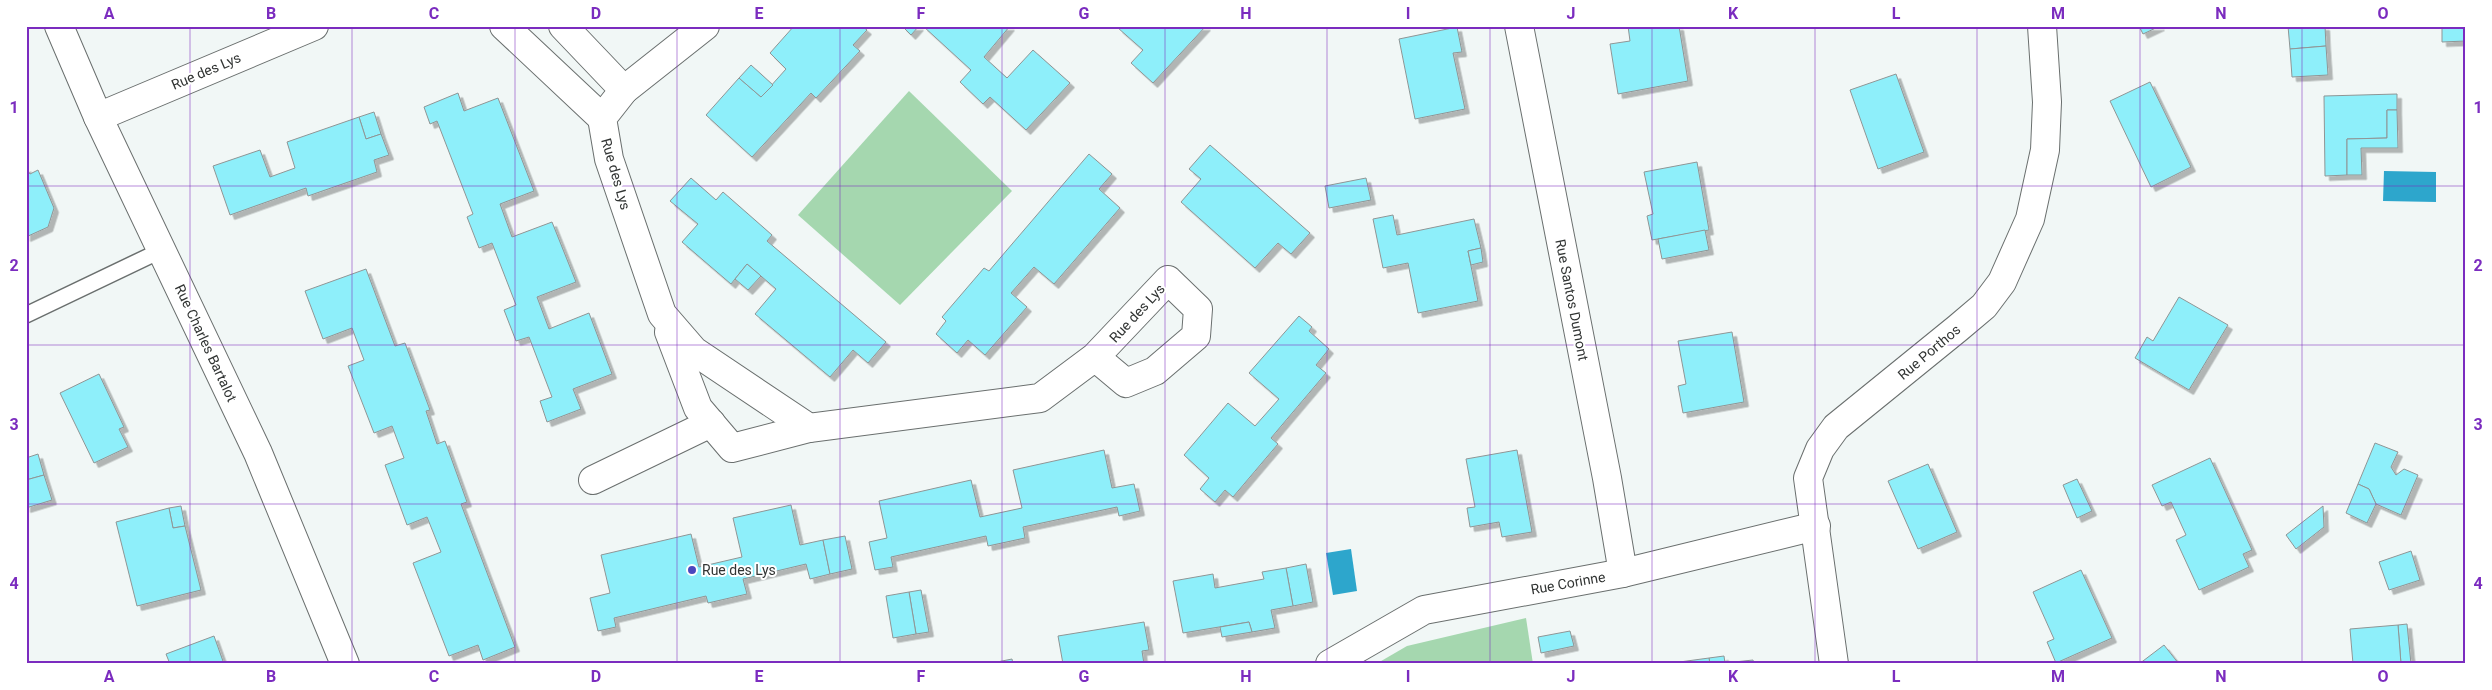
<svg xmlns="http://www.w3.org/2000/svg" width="2492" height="690" viewBox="0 0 2492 690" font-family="Roboto,sans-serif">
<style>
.green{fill:#a5d7af}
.water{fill:#2da6cc}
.building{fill:#8eeffa;stroke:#8f9595;filter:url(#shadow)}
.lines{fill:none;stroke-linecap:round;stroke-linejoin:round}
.lane-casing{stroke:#6a6f6e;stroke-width:18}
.street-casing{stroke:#6a6f6e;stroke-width:30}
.lane{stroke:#fff;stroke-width:15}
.street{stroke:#fff;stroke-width:28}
.grid{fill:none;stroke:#7b2cbf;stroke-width:1;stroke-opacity:0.55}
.poi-dot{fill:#4b47be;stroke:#fff;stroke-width:2}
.labels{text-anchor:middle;stroke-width:4;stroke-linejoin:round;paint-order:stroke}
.street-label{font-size:14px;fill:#313433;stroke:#fff}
.poi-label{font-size:14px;fill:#313433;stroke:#fff;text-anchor:start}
.neatline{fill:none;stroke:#7b2cbf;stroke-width:2}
.grid-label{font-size:16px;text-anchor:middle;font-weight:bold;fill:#7b2cbf}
</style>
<defs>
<filter id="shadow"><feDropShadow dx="4.5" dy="4.5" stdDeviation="0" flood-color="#0004"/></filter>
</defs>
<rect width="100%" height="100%" fill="#f1f7f6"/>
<g class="green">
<polygon points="909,91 1012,191 900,305 798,215"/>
<polygon points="1526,618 1533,664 1376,664 1407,646"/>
</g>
<g class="water">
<polygon points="2384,171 2436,172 2436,202 2383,201"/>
<polygon points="1351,549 1357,591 1333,595 1326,553"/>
</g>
<g class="building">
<polygon points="794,26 862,26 867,30 853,45 860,51 816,98 811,93 752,157 706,115 739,78 761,97 786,69 770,53"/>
<polygon points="902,26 919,26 911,35"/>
<polygon points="923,26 1010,26 984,57 1007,78 1033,50 1070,83 1026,130 990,97 983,104 960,82 971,70"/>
<polygon points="1120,26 1206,26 1153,83 1131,63 1143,50 1118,28"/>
<polygon points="1628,26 1679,26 1688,81 1618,94 1610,44 1630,41"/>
<polygon points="2139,26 2160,26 2143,34"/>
<polygon points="2288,26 2325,26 2326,46 2290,49"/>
<polygon points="2442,26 2466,26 2466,41 2442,42"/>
<polygon points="1457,27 1462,52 1453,53 1465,109 1415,119 1399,39"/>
<polygon points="2326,46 2328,75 2292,77 2290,49"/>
<polygon points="751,65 773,85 761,97 739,78"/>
<polygon points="1896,74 1924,152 1878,169 1850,90"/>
<polygon points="2150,82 2191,167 2151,187 2110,101"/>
<polygon points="458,93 464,111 498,98 534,191 500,204 512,237 552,222 576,282 537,297 549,329 589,313 612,374 573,389 581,409 547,422 540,401 552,397 529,337 516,341 504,310 516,305 492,243 479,248 467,217 473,214 437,121 430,124 424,107"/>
<polygon points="2397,94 2397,110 2387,110 2387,138 2347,139 2347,175 2325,176 2324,96"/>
<polygon points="2387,110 2397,110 2398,148 2361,148 2362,175 2347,175 2347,139 2387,138"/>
<polygon points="374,112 381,134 366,139 359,117"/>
<polygon points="359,117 366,139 381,134 389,155 374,160 377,172 308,196 306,188 230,215 213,166 260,150 270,177 295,168 287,142"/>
<polygon points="1210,145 1310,233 1291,254 1278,243 1255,268 1181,202 1201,179 1189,169"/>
<polygon points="1089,154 1112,174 1099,189 1120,208 1054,284 1034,267 1011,293 1027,307 985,355 968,340 957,353 936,334 946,321 942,317 984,268 989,271"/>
<polygon points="1697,162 1709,230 1652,240 1647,216 1653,214 1644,172"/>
<polygon points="26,167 30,174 38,170 54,208 48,227 26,237"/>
<polygon points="691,178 716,200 723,192 772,235 767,241 886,342 868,363 853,350 830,377 755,314 776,289 747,264 731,284 682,242 698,224 670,201"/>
<polygon points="1366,178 1371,200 1329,208 1325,186"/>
<polygon points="1393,215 1397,235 1474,219 1481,248 1468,251 1478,301 1418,313 1408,263 1383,268 1373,219"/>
<polygon points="1705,230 1709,250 1662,259 1658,239"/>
<polygon points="1481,248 1483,262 1471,265 1468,251"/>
<polygon points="747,264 761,276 748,290 735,279"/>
<polygon points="366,269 395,346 405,343 430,410 426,411 437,444 445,441 467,502 461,504 515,647 483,660 478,645 449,656 413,563 441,552 427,517 407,525 385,465 404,458 392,426 374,433 348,366 364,360 352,328 323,339 305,291"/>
<polygon points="2179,297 2228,325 2189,390 2135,358 2147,337 2153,341"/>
<polygon points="1299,316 1312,327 1309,331 1329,349 1316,365 1326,373 1271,438 1278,444 1233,497 1225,490 1215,502 1200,489 1209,478 1184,455 1228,403 1255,426 1279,399 1249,373"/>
<polygon points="1732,332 1744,402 1683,413 1678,386 1686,384 1678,341"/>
<polygon points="99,374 124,427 119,429 128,447 94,463 60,393"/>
<polygon points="2375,443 2398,452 2391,467 2396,475 2404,469 2418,475 2401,515 2376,504 2369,489 2358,484"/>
<polygon points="1104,450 1112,488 1134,484 1140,511 1119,516 1117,507 1023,527 1025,538 988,546 986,536 891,557 893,567 875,570 869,542 887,538 879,501 971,480 980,517 1022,508 1013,470"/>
<polygon points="1517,450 1532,532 1502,537 1499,522 1470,527 1467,508 1475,507 1466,459"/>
<polygon points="38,454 44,475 26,480 26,458"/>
<polygon points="2210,458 2252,550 2243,554 2249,567 2199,590 2176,540 2186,535 2171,502 2162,506 2152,485"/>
<polygon points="1928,464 1957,532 1918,549 1888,481"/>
<polygon points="44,475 52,500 26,508 26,480"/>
<polygon points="2077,479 2092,511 2077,518 2063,485"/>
<polygon points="2358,484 2369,489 2376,504 2367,523 2346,513"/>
<polygon points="791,505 800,545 823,540 830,574 810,579 806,564 743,579 747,594 708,603 706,596 614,618 616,627 598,631 590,598 610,593 601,555 691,534 699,567 742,557 733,518"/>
<polygon points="181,506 185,526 173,528 169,508"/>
<polygon points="2323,506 2324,527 2296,549 2286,535"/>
<polygon points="169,508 173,528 185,526 201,590 137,606 116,522"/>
<polygon points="845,536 852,569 830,574 823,540"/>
<polygon points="2411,551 2420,580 2389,590 2379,562"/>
<polygon points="1306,564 1313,602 1293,606 1286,568"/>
<polygon points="1286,568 1293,606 1271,610 1275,628 1252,632 1249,622 1183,633 1173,581 1213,574 1215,588 1264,579 1262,572"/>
<polygon points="2081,570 2112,638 2056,663 2047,642 2054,639 2033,592"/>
<polygon points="921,590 929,632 916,634 909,592"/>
<polygon points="909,592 916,634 893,638 886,596"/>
<polygon points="1144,622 1149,650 1142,651 1144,664 1063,664 1058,636"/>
<polygon points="1249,622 1252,632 1222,637 1220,627"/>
<polygon points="2407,624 2411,664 2401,664 2398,625"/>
<polygon points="2398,625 2401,664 2353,664 2350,629"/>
<polygon points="1570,631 1574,646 1541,653 1538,637"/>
<polygon points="214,636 224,664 170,664 166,654"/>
<polygon points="2164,645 2179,664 2139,664"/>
<polygon points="1724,656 1725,663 1710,664 1709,658"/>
<polygon points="1709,658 1710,664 1672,664 1672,663"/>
<polygon points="1012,659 1013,664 987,664"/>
<polygon points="1753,660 1754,664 1718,664 1725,663"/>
</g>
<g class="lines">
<g class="lane-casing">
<polyline id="lane" points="26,315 162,250"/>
</g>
<g class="street-casing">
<g id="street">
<polyline points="59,26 98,117 258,453 345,664"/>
<polyline points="504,26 602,118"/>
<polyline points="563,26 624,90 602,118 609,159 662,314 694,351 809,428 1040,398 1095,357 1168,280 1198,309 1196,336 1155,371 1126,383 1095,357"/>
<polyline points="1519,26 1607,478 1623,573"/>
<polyline points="624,90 705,26"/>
<polyline points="98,117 314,26"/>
<polyline points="669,332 698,408 732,448 809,428"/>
<polyline points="593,480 711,423"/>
<polyline points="1330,664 1424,610 1623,573 1816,526"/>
<polyline points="1834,664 1808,478 1820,449 1836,427 1958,328 1984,306 2002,282 2030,219 2045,150 2047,102 2042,26"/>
</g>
</g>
<use href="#lane" class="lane"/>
<use href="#street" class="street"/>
</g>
<path class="grid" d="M190 26V664M352 26V664M515 26V664M677 26V664M840 26V664M1002 26V664M1165 26V664M1327 26V664M1490 26V664M1652 26V664M1815 26V664M1977 26V664M2140 26V664M2302 26V664M26 186H2466M26 345H2466M26 504H2466"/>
<circle class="poi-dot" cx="692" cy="570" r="5"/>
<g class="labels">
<g class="street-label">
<text transform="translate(206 71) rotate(-23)" y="5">Rue des Lys</text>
<text transform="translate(616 174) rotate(74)" y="5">Rue des Lys</text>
<text transform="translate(1572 300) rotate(79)" y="5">Rue Santos Dumont</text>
<text transform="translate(1137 313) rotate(-47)" y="5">Rue des Lys</text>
<text transform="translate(206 343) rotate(65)" y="5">Rue Charles Bartalot</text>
<text transform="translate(1929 352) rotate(-40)" y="5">Rue Porthos</text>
<text transform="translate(1568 583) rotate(-10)" y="5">Rue Corinne</text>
</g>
<g class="poi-label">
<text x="702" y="575">Rue des Lys</text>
</g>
</g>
<rect width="2492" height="690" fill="none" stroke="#ffffff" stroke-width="55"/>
<rect x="28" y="28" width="2436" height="634" class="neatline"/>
<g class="grid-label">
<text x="109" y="19">A</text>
<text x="271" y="19">B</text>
<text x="434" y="19">C</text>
<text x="596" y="19">D</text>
<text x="759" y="19">E</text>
<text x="921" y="19">F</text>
<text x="1084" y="19">G</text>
<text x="1246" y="19">H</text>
<text x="1408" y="19">I</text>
<text x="1571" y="19">J</text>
<text x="1733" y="19">K</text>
<text x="1896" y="19">L</text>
<text x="2058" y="19">M</text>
<text x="2221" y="19">N</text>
<text x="2383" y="19">O</text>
<text x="14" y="113">1</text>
<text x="2478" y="113">1</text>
<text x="14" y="271">2</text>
<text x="2478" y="271">2</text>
<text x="14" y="430">3</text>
<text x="2478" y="430">3</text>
<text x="14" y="589">4</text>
<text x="2478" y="589">4</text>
<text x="109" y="682">A</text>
<text x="271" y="682">B</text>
<text x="434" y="682">C</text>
<text x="596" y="682">D</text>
<text x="759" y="682">E</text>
<text x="921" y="682">F</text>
<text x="1084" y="682">G</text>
<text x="1246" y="682">H</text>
<text x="1408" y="682">I</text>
<text x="1571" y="682">J</text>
<text x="1733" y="682">K</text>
<text x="1896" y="682">L</text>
<text x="2058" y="682">M</text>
<text x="2221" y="682">N</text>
<text x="2383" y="682">O</text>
</g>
</svg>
